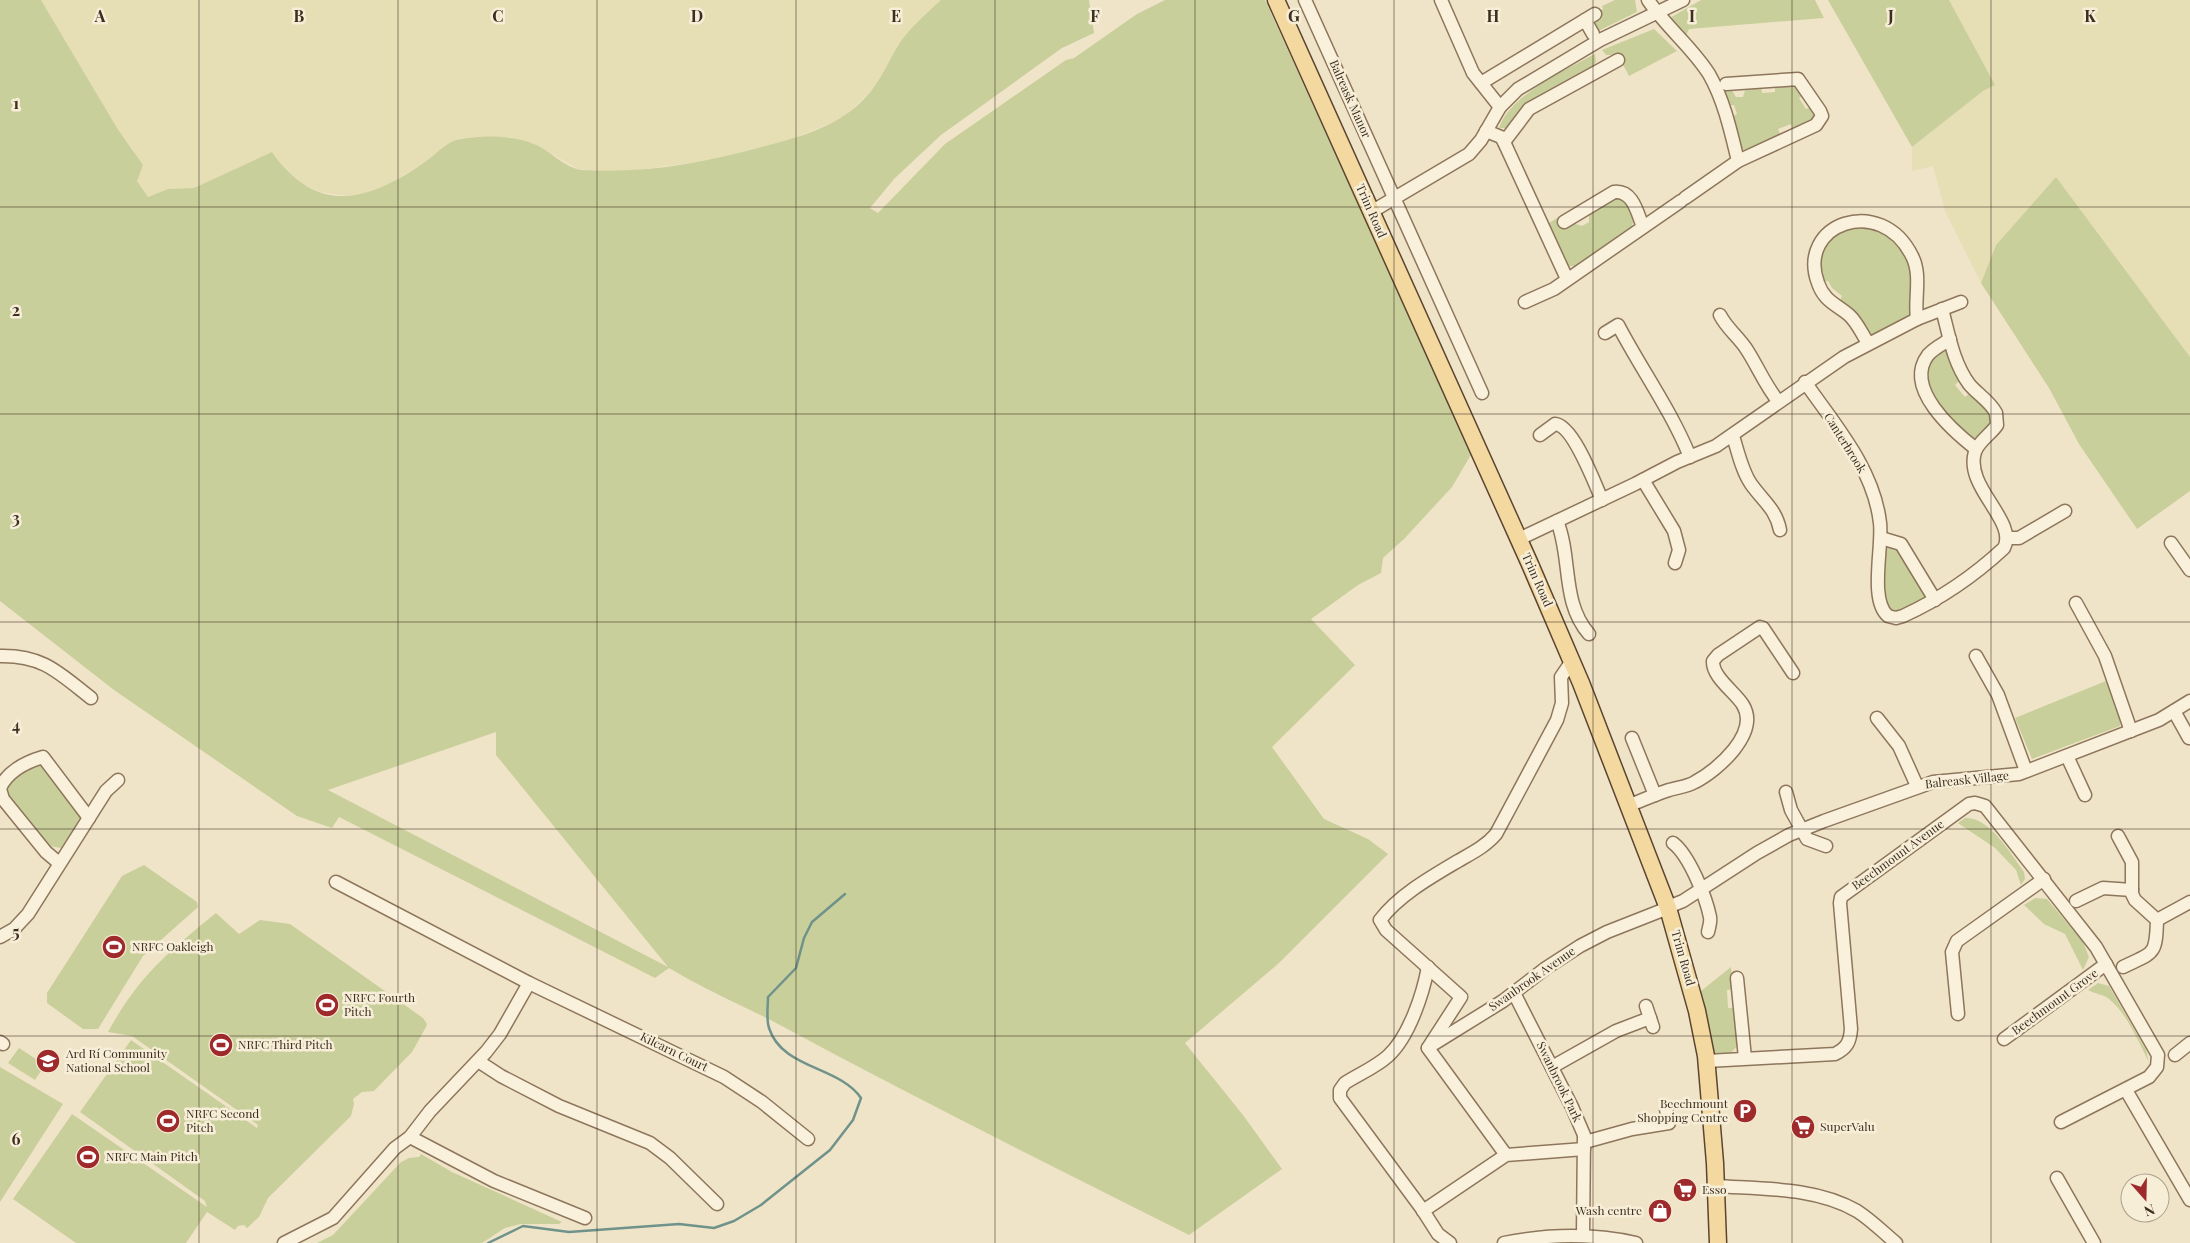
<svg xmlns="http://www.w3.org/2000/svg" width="2190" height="1243" viewBox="0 0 2190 1243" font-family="'Playfair Display',serif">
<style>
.farmland{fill:#e6deb5}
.green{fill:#c9cf9b;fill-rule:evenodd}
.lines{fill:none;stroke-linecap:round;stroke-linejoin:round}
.stream{stroke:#6f938a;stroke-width:2.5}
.minor-casing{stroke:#8d765c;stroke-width:15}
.major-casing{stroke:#5b4430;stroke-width:19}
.minor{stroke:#faf1dc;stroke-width:12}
.major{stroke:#f3d9a0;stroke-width:16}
.grid{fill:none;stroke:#3d2e20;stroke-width:1;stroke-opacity:0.55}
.labels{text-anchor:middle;stroke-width:5;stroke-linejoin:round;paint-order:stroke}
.street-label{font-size:12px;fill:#3d2e20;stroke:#f7eed8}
.poi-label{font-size:12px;fill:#3d2e20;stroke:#f7eed8;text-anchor:start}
.grid-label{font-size:16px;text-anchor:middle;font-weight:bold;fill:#3d2e20;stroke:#f7eed8;stroke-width:5;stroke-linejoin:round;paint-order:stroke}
</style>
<rect width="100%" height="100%" fill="#f0e4c8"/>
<g class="farmland">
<polygon points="41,0 941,0 897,47 879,83 843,118 791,139 720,159 620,172 578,169 535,144 510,137 474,137 458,139 446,145 429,159 386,186 354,197 320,192 296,181 272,152 194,188 168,189 148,197 137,181 135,152 117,128"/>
<polygon points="1949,0 2190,0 2190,357 2056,177 1996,245 1981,283 1945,211 1933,166 1912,171 1912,147 1983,91 1995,85"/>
</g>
<g class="green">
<path d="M0 0H41L117 128 143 165 137 181 148 197 168 189 194 188 272 152C319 219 372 200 429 159 439 151 448 141 461 139 484 135 513 135 534 144 550 150 564 168 582 170 644 174 703 163 762 147 796 138 834 128 860 103 879 85 884 70 896 49 907 30 926 14 941 0H1089L1094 33 1062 48 941 135 895 178 870 208 878 213 945 144 1066 60 1074 58 1137 14 1165 0H1265L1472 453 1452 487 1404 539 1383 558 1381 573 1358 585 1311 619 1355 665 1272 747 1324 819 1368 839 1388 854 1278 964 1185 1043 1243 1115 1282 1169 1189 1235C1052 1166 915 1098 780 1025 744 1006 705 990 669 968L655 978 339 817 332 828 297 816 114 690 0 601ZM496 732V755L668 967 328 790Z"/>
<polygon points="1615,0 1635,0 1637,12 1596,32 1594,25 1598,18 1597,13 1603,9 1602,6"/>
<polygon points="1701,0 1815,0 1824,18 1689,29 1685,38 1668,19"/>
<polygon points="1828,0 1949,0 1995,85 1983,91 1912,147"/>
<polygon points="1654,29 1677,51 1629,76 1618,55 1606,55 1602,50"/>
<path d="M1595 54 1596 62 1593 66 1521 107 1506 128H1499C1510 95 1565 70 1595 54Z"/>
<polygon points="1716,79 1725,79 1736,97 1743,97 1745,90 1750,86 1761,85 1762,93 1775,92 1775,85 1795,83 1805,95 1799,98 1806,109 1813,106 1816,110 1815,120 1793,130 1791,124 1778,129 1781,136 1747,150 1740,149 1731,117 1737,114 1734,105 1728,106"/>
<polygon points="2056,177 2190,357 2190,491 2137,529 2079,444 2049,388 1981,283 1996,245"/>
<polygon points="1615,197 1625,199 1634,219 1631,229 1577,266 1568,266 1546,225 1560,216 1566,227 1572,223 1582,226 1589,222 1589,213"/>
<path d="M1872 225 1901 246 1912 268 1909 318 1872 336 1839 303 1842 296 1832 288 1828 281 1822 282C1821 273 1817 258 1820 250 1828 229 1854 227 1872 225Z"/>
<path d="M1941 350H1945C1952 359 1952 371 1960 380L1955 385 1965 397 1970 393C1980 402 1991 410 1990 425L1974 442 1957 431 1929 391 1925 373 1929 362Z"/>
<polygon points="1887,546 1896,546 1925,597 1923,603 1890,614 1882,586 1885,551"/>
<polygon points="2106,681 2121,722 2120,726 2032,759 2015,718"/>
<polygon points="41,762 81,816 80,821 62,848 49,846 6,793 8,782 33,764"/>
<path d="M1965 818C1989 816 2011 854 2024 872L2025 879 2021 885 2016 870 1995 848 1958 823Z"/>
<polygon points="144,865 197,902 198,907 143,956 98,1029 83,1029 47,1003 47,993 122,876"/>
<polygon points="2035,898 2047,899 2083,942 2089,957 2083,970 2065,934 2044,924 2024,905"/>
<path d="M216 913 239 934 260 920 290 924 423 1018 427 1024 426 1027 412 1052 374 1091 362 1092 353 1099 354 1104 351 1116 268 1198 259 1217 247 1228 244 1225 238 1226 235 1230 207 1212 186 1243H76L13 1199 72 1114 207 1207 205 1201 80 1112 131 1040 257 1128 258 1125 132 1036 108 1032C138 977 168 952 216 913Z"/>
<polygon points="1731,967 1733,989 1727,990 1728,1008 1735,1008 1739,1044 1729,1055 1715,1056 1701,991"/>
<path d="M2098 983 2109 986 2146 1050 2149 1062C2138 1041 2128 1015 2109 999 2103 994 2095 994 2088 990Z"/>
<polygon points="19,1048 45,1065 35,1080 8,1063"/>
<polygon points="0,1067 63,1104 0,1202"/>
<polygon points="421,1154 452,1172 562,1222 559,1224 521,1224 505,1228 482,1243 317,1243 333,1235 401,1162 409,1158 419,1157"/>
</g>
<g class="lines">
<path class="stream" d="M488 1243 523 1226 569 1232 679 1224 714 1228 734 1221 761 1205 830 1150 853 1120 861 1098C839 1066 782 1069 769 1028 766 1019 768 1006 768 997L796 968 804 938 812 922 845 894"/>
<g class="minor-casing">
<g id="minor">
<polyline points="1305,0 1482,393"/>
<polyline points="1441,0 1473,73 1500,107"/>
<path d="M1648 0C1666 27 1692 47 1709 74 1724 100 1731 132 1738 161"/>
<polyline points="1585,20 1593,34"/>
<polyline points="1481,83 1595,14"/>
<polyline points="1486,131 1501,137 1504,142 1567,279"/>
<polyline points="1504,142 1529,109 1618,60"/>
<polyline points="1685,198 1738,161 1816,125 1822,116 1820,111 1798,79 1726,84"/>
<polyline points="1371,212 1469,154 1481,140 1500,107 1518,89 1600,40 1683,0"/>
<path d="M1564 222 1614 192C1633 190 1637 212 1643 227"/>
<polyline points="1525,302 1554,289 1681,201"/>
<path d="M1720 315C1727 329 1739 337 1747 350 1758 367 1765 385 1778 401"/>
<path d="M1605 333 1618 325C1641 369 1671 410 1690 457"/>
<path d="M1950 339C1943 344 1934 348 1928 355 1903 388 1953 431 1976 449"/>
<path d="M1868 343C1862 334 1857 322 1849 315 1836 304 1824 301 1818 283 1796 224 1881 193 1912 256 1922 275 1914 299 1917 319"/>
<path d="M1805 382C1835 425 1874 469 1880 523 1883 547 1869 600 1888 616L1896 618 1903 616C1940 599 1974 576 2004 548 2018 521 1964 487 1975 452 1978 442 1991 434 1997 425L1996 413C1990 401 1977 394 1969 384 1953 362 1949 335 1942 309"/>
<path d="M1540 435 1555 424C1573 425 1595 484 1602 500"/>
<path d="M1733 436C1738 452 1742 471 1751 484 1763 501 1776 509 1780 530"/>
<polyline points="1643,480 1674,531 1679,550 1675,563"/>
<path d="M1557 521C1572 558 1561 602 1589 634"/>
<polyline points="1881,538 1901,544 1935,600"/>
<polyline points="2007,538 2019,538 2065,511"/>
<polyline points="1519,539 1635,484 1677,462 1716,446 1844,357 1917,319 1961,302"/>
<polyline points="2171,543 2190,570"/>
<polyline points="2076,603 2105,656 2131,731"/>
<path d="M0 656C43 655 59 673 91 698"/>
<polyline points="1976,656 1998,695 2026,771"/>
<polyline points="2174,711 2189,738"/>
<polyline points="1877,718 1899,746 1917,786"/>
<polyline points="1632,738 1655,795"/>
<polyline points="2067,756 2085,795"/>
<path d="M0 788C8 771 26 762 43 757L89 818"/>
<polyline points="0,789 3,799 46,852 59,863"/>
<polyline points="1786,792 1791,810 1807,839 1826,846"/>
<path d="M1630 805C1643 800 1656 794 1669 790 1678 787 1687 787 1695 782 1718 770 1760 733 1743 705 1735 692 1712 677 1713 661L1718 655 1760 627 1763 628 1793 673"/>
<path d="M2118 836 2132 862V894L2135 900 2157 920C2156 956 2154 952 2123 967"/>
<path d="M1673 843C1689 855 1706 897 1710 917 1711 922 1709 927 1708 932"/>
<polyline points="336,882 529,983 724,1077 762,1102 808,1139"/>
<polyline points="2076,901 2103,888 2132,890"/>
<polyline points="1668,907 1683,901 1757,853 1789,835 1824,821 1933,782 2019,774 2159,720 2190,701"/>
<polyline points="2157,920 2190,902"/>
<polyline points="0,937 14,929 28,914 106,791 118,780"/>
<path d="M1428 967C1423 994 1409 1037 1388 1056 1376 1067 1359 1074 1345 1083L1340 1090V1098L1422 1209 1438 1234 1450 1243"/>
<polyline points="1737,978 1745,1058"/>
<polyline points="1514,993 1572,1107 1584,1135 1583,1235"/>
<polyline points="1646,1006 1653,1027"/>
<polyline points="1958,1014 1952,952 1957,941 1964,936 2044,879"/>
<polyline points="2004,1039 2106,964"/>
<polyline points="0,1042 3,1044"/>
<polyline points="1432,1045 1503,1001 1546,968 1580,946 1607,932 1668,908"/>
<path d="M1428 1048 1461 997 1386 930 1380 920C1399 895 1431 877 1458 861 1472 853 1486 846 1496 834L1557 720 1562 703 1561 677 1572 661"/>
<polyline points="1428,1048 1506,1155"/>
<polyline points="2175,1055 2190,1043"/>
<polyline points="478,1061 501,1076 559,1106 650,1143 670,1158 717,1204"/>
<path d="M1707 1061 1835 1054C1847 1048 1850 1042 1851 1029L1840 903 1841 897 1969 804 1975 803 1985 806 2096 947 2158 1055 2157 1067 2149 1077 2061 1122"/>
<polyline points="1552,1067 1616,1031 1650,1018"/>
<polyline points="2126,1090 2190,1200"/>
<polyline points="410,1137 494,1181 585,1218"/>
<polyline points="1585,1142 1632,1129 1669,1123 1666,1109"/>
<polyline points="2057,1178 2094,1243"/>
<path d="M1716 1186C1762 1189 1816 1187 1857 1211 1871 1220 1883 1232 1896 1243"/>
<polyline points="1423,1211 1506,1155 1584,1149"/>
<polyline points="284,1243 333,1218 395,1148 410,1137 430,1111 486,1052 500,1034 529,983"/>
<path d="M1504 1243C1549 1234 1591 1233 1636 1243"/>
</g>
</g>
<g class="major-casing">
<polyline id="major" points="1276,0 1529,562 1581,683 1668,908 1697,1011 1706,1056 1715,1163 1718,1243"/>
</g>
<use href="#minor" class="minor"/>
<use href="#major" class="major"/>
</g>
<path class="grid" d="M199 0V1243M398 0V1243M597 0V1243M796 0V1243M995 0V1243M1195 0V1243M1394 0V1243M1593 0V1243M1792 0V1243M1991 0V1243M0 207H2190M0 414H2190M0 622H2190M0 829H2190M0 1036H2190"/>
<defs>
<g id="stadium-disc" transform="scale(1.25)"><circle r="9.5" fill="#9e2a2b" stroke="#f7eed8"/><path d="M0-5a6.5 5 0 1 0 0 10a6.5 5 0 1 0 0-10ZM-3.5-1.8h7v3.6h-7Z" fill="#fff"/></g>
<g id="school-disc" transform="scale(1.25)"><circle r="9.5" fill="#9e2a2b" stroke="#f7eed8"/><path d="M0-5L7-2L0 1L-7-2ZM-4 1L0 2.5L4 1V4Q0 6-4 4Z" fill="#fff"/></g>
<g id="parking-disc" transform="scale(1.25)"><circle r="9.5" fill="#9e2a2b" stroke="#f7eed8"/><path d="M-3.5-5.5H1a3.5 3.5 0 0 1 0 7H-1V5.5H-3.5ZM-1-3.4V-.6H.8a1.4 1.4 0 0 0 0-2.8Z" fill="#fff"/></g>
<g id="supermarket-disc" transform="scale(1.25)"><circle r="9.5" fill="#9e2a2b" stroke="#f7eed8"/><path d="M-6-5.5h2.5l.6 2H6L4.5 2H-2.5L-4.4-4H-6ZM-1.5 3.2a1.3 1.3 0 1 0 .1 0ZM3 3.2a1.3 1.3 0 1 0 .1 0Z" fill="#fff"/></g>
<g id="shop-disc" transform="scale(1.25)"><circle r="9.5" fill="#9e2a2b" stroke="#f7eed8"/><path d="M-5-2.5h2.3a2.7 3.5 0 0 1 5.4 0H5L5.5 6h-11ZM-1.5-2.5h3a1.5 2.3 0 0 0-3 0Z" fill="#fff"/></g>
</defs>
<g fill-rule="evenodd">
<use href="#stadium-disc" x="114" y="947"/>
<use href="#stadium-disc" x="327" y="1005"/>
<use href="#stadium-disc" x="221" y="1045"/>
<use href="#school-disc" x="48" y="1061"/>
<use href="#parking-disc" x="1745" y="1111"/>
<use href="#stadium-disc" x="168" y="1121"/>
<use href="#supermarket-disc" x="1803" y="1127"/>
<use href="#stadium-disc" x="88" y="1157"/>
<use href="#supermarket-disc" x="1685" y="1190"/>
<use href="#shop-disc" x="1660" y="1211"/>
</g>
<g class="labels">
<g class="street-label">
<text transform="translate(1350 99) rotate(66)" y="4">Balreask Manor</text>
<text transform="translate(1371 211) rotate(66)" y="4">Trim Road</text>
<text transform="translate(1845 443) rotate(58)" y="4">Canterbrook</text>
<text transform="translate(1537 580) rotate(66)" y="4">Trim Road</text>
<text transform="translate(1967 780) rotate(-6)" y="4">Balreask Village</text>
<text transform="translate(1898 855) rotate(-36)" y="4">Beechmount Avenue</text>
<text transform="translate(1683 958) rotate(74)" y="4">Trim Road</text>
<text transform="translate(1532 979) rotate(-35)" y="4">Swanbrook Avenue</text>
<text transform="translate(2055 1002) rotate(-36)" y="4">Beechmount Grove</text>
<text transform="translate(674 1052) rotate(26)" y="4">Kilcarn Court</text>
<text transform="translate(1559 1082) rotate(64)" y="4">Swanbrook Park</text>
</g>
<g class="poi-label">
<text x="132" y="951">NRFC Oakleigh</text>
<text x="344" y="1002">NRFC Fourth<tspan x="344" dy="14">Pitch</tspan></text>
<text x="238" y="1049">NRFC Third Pitch</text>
<text x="66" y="1058">Ard Rí Community<tspan x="66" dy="14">National School</tspan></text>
<text x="1728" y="1108" text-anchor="end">Beechmount<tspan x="1728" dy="14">Shopping Centre</tspan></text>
<text x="186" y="1118">NRFC Second<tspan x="186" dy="14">Pitch</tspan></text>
<text x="1820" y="1131">SuperValu</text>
<text x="106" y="1161">NRFC Main Pitch</text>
<text x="1702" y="1194">Esso</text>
<text x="1642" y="1215" text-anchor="end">Wash centre</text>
</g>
</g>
<g class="grid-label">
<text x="100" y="22">A</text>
<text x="299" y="22">B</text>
<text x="498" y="22">C</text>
<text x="697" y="22">D</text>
<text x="896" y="22">E</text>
<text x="1095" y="22">F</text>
<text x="1294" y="22">G</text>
<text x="1493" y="22">H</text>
<text x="1692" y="22">I</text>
<text x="1891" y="22">J</text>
<text x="2090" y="22">K</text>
<text x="16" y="109">1</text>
<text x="16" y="316">2</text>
<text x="16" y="524">3</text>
<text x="16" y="731">4</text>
<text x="16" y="938">5</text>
<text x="16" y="1145">6</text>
</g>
<g transform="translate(2145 1198) rotate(160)"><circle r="24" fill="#f7eed8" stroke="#ada18e"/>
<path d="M0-4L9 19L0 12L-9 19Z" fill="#9e2a2b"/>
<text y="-8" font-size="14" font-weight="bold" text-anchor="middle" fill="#3d2e20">N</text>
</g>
</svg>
